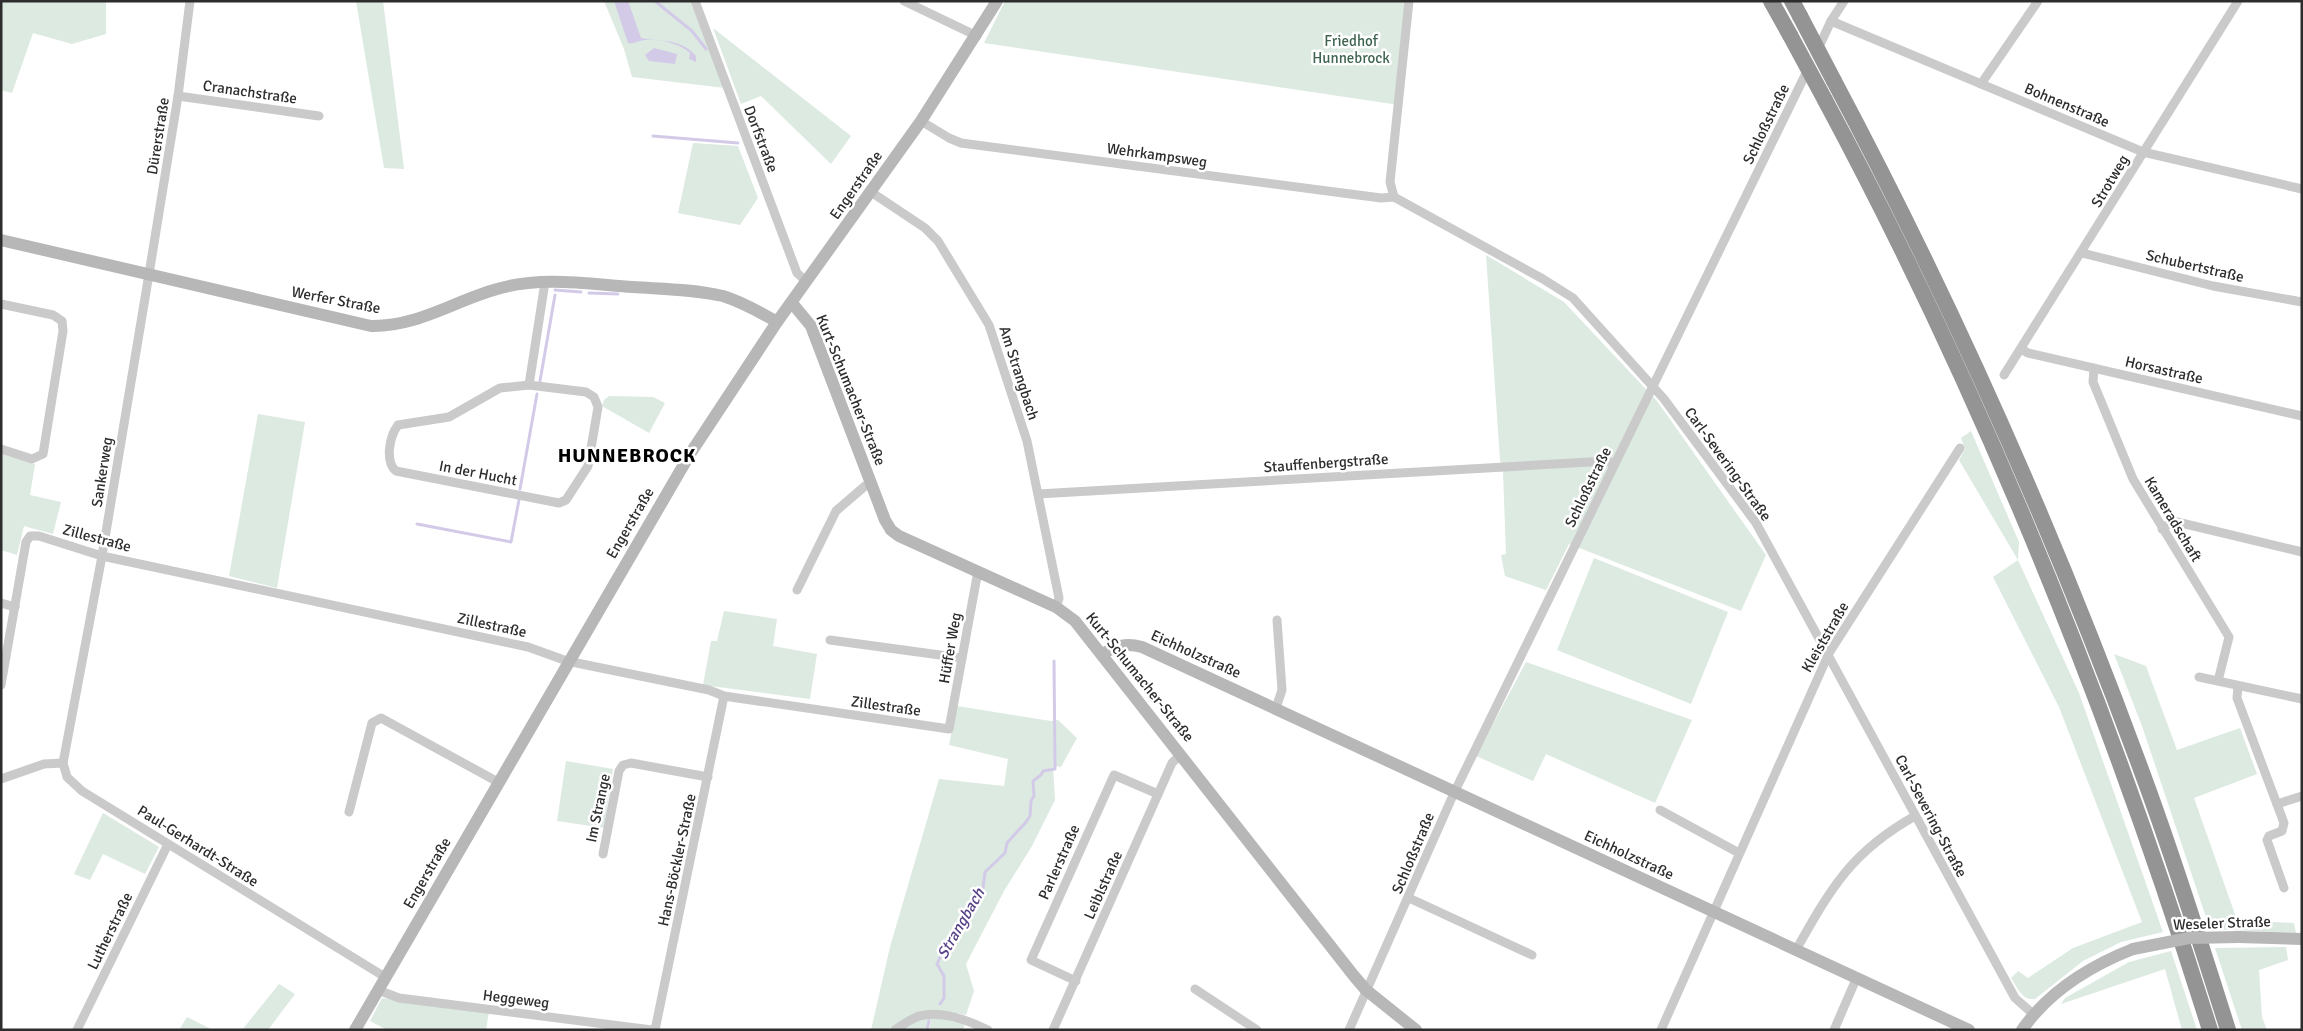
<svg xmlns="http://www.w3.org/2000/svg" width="2303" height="1031" viewBox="0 0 2303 1031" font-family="Signika,sans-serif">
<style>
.green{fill:#dceae1}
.water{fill:#d3cae8}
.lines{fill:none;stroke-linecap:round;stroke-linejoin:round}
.stream{stroke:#d3cae8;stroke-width:3}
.street{stroke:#cacaca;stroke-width:9}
.secondary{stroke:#b7b7b7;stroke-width:12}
.highway{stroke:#949494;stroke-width:16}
.secondary-bridge{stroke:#b7b7b7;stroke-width:12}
.highway-bridge{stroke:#949494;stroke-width:16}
.labels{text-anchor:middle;stroke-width:5;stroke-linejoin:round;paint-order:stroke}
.park-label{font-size:15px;fill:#3f6550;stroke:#fff}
.street-label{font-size:15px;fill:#2d2d2d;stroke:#fff}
.water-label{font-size:16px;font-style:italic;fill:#574388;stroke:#fff}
.district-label{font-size:20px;font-weight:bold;letter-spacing:1px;fill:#000;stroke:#fff}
</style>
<rect width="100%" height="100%" fill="#fff"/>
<g class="green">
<polygon points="1,1 106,1 106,34 72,44 33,33 12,93 1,90"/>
<polygon points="356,1 383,1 404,169 384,168"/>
<polygon points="604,1 690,1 725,88 632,77 624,49"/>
<polygon points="1005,1 1412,1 1399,105 984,43"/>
<polygon points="713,28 851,136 831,164 761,96 741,104"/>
<polygon points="693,143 738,146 758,198 740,225 678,213"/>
<polygon points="1486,255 1564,302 1657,401 1766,555 1741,611 1569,544 1546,590 1505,576 1501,555 1506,554 1503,471 1500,460"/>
<polygon points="609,396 653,397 665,403 649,433 602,406 604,400"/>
<polygon points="258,414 305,422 277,588 229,576"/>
<path d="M1971 431 2019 542 2018 560 2079 693 2163 932 2121 942 2083 961 2035 999C2022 1001 2018 988 2011 978L2018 971 2028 978 2073 948 2142 922 2059 707 1993 577 2018 560 1959 460 1965 449 1961 438Z"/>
<polygon points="1,454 35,464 30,495 61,502 53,534 24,526 17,555 1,550"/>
<polygon points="1594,558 1728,612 1691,704 1557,650"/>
<polygon points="724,611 777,619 773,646 817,654 810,699 703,685 711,641 717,641"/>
<polygon points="2114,654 2146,666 2177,750 2240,728 2257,774 2194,798 2237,920 2294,923 2296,933 2210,929 2142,726"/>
<polygon points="1526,662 1692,720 1655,803 1546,754 1533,781 1476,756"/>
<polygon points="957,706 1051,721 1058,720 1077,738 1061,767 1053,766 1055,800 1032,846 1004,891 966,964 974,991 966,1015 951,1012 917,1013 887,1030 871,1030 890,947 939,779 1004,786 1008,759 949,745"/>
<polygon points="566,761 613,769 604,828 557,821"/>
<polygon points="103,813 159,847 145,874 103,854 90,880 74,874"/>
<polygon points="2286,947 2288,960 2259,970 2262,1017 2267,1030 2242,1030 2215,948"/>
<polygon points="2171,951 2197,1030 2182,1030 2165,969 2061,1004 2065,998 2129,962"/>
<polygon points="279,984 295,994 268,1030 242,1030"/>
<polygon points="382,998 489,1012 486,1030 387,1030 370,1021"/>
<polygon points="930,1016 965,1023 963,1030 929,1030 931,1020 928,1020 926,1030 899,1030 914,1021"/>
<polygon points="187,1017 213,1030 179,1030"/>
</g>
<g class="water">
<path d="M614 1H628L641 38C661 42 681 38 696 56V62L689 59 690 53C679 43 654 37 640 41 635 42 634 44 628 43Z"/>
<polygon points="654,48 677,54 675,64 649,61 645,55"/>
</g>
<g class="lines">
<g class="stream">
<polyline points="655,1 692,31 706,49"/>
<polyline points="653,136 738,143"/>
<polyline points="555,290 581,292"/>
<polyline points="589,293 618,294"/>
<polyline points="540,381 555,295"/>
<polyline points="520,489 537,394"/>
<polyline points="417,524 511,542 519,500"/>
<polyline points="940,1004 944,998 944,976 937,964 942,953 983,888 985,872 1005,853 1007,843 1026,822 1030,816 1031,801 1034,796 1033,781 1041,775 1043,771 1055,769 1054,661"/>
<polyline points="927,1030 929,1021"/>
</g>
<g class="street">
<polyline points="190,1 178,96 149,274 102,556 63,763 67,777 82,791 385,977"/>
<polyline points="695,1 797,273 807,282"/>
<polyline points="904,1 977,36"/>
<polyline points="1409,1 1390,182 1394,197 1543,279 1573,298 1664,399 1756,523 2015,998 2033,1014"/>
<polyline points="1831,21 2143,152 2302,189"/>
<polyline points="1817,51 1831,21 1844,1"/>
<polyline points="1981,84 2038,1"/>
<polyline points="178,96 319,116"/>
<polyline points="921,121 949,138 961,143 1381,198 1394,197"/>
<polyline points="871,192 925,228 938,241 989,325 1027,441 1059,598 1056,607"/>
<polyline points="2082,253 2213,286 2302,302"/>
<polyline points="1,304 53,315 62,321 63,331 43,454 32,459 1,449"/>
<polyline points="2021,349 2028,353 2302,416"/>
<polyline points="2094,368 2093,382 2133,479 2229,637 2218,681"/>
<polyline points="2004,375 2238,1"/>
<path d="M529 385 586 392 594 397 598 407 588 466 566 500 559 503 396 471C385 462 389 437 398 425L449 417 500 388Z"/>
<polyline points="529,385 545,282"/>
<polyline points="1038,494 1607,461 1615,464"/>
<polyline points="2162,529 2173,521 2302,552"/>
<polyline points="797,590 836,511 865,486 873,485"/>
<polyline points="1,603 15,607"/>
<polyline points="830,640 962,658"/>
<polyline points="2199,677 2302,699"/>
<polyline points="1,685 26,542 30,536 39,536 102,556 528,647 567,661 709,690 724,696 949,729 978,571"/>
<polyline points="2238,686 2237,698 2284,823 2282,831 2269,836 2267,840 2284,888"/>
<polyline points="1276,708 1282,690 1277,620"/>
<polyline points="1,779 44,764 63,763"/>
<polyline points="2277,804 2302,796"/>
<polyline points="1660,810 1739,853"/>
<polyline points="349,812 372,723 381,718 498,782"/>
<polyline points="603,854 619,771 623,765 631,763 708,777"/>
<polyline points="1409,898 1532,955"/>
<path d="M1796 950C1831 888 1851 852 1915 816"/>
<polyline points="1076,981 1031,960 1114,775 1158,794"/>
<polyline points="1195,989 1257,1030"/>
<polyline points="378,990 399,998 652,1030"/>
<polyline points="77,1030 168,844"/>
<polyline points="655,1030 724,696"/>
<path d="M895 1030C902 1025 911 1019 919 1016 942 1010 967 1020 988 1030"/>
<polyline points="1053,1030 1172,763 1181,754"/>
<polyline points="1349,1030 1454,793 1809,67"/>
<polyline points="1661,1030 1829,653 1960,448"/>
<polyline points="1834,1030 1857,977"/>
</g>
<g class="secondary">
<path d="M1 240 371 326C417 327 454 301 497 289 541 276 588 284 633 287 663 289 693 289 723 296 742 302 760 312 777 322"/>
<polyline points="792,303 811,326 885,520 891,530 899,536 1056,607 1075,621 1354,976 1366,990 1416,1030"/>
<path d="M1103 654C1116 645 1127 643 1142 647L1969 1030"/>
<polyline points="2239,937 2302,939"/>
<polyline points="355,1030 690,454 777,322 921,121 997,1"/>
<path d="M2022 1030C2049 991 2090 966 2133 949"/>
</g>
<g class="highway">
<polyline points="1771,1 1790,35"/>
<polyline points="1792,1 1800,16"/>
<path d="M1834 81C1953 305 2056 537 2143 775 2174 859 2201 944 2228 1030"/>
<path d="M1825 100C1984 396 2110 710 2210 1030"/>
</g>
<polyline class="secondary-bridge" points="2133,949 2189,938 2239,937"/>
<g class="highway-bridge">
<polyline points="1800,16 1834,81"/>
<polyline points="1790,35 1825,100"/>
</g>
</g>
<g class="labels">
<g class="park-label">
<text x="1351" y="46">Friedhof<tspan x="1351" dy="17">Hunnebrock</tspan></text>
</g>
<g class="street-label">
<text transform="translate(250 92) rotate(8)" y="5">Cranachstraße</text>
<text transform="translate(2067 105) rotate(23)" y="5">Bohnenstraße</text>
<text transform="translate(1766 124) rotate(-64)" y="5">Schloßstraße</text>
<text transform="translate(158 136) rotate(-81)" y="5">Dürerstraße</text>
<text transform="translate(761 139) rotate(69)" y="5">Dorfstraße</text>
<text transform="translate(1157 155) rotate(8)" y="5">Wehrkampsweg</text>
<text transform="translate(2110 181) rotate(-59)" y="5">Strotweg</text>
<text transform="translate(856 185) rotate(-55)" y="5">Engerstraße</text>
<text transform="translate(2195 266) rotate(13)" y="5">Schubertstraße</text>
<text transform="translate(336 300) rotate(11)" y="5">Werfer Straße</text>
<text transform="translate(2164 370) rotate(13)" y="5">Horsastraße</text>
<text transform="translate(1019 373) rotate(72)" y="5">Am Strangbach</text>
<text transform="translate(851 390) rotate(68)" y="5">Kurt-Schumacher-Straße</text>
<text transform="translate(1326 463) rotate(-4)" y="5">Stauffenbergstraße</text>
<text transform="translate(1728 464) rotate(54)" y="5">Carl-Severing-Straße</text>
<text transform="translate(102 472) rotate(-81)" y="5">Sankerweg</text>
<text transform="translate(478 473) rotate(11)" y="5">In der Hucht</text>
<text transform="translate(1588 487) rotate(-64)" y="5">Schloßstraße</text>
<text transform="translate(2173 519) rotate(59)" y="5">Kameradschaft</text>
<text transform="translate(630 523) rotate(-60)" y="5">Engerstraße</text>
<text transform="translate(97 538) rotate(15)" y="5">Zillestraße</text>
<text transform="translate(492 625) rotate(12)" y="5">Zillestraße</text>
<text transform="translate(1825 637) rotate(-60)" y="5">Kleiststraße</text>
<text transform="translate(950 648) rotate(-80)" y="5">Hüffer Weg</text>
<text transform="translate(1196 654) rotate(24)" y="5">Eichholzstraße</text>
<text transform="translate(1140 677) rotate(51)" y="5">Kurt-Schumacher-Straße</text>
<text transform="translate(886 706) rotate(8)" y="5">Zillestraße</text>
<text transform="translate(598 808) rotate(-78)" y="5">Im Strange</text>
<text transform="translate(1931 816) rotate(62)" y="5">Carl-Severing-Straße</text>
<text transform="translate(198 846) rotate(32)" y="5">Paul-Gerhardt-Straße</text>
<text transform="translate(1413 853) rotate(-67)" y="5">Schloßstraße</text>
<text transform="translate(1629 855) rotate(25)" y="5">Eichholzstraße</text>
<text transform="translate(677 860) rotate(-78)" y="5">Hans-Böckler-Straße</text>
<text transform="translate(1059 862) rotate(-66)" y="5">Parlerstraße</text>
<text transform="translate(427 873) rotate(-60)" y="5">Engerstraße</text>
<text transform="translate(1103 885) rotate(-66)" y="5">Leiblstraße</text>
<text transform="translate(2222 923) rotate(-2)" y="5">Weseler Straße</text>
<text transform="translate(110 931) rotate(-64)" y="5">Lutherstraße</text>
<text transform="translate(516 999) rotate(7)" y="5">Heggeweg</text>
</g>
<g class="water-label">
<text transform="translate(960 923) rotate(-60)" y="6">Strangbach</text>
</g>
<g class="district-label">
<text x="627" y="462">HUNNEBROCK</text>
</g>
</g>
<rect width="2303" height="1031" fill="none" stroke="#2d2d2d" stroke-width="5"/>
</svg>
